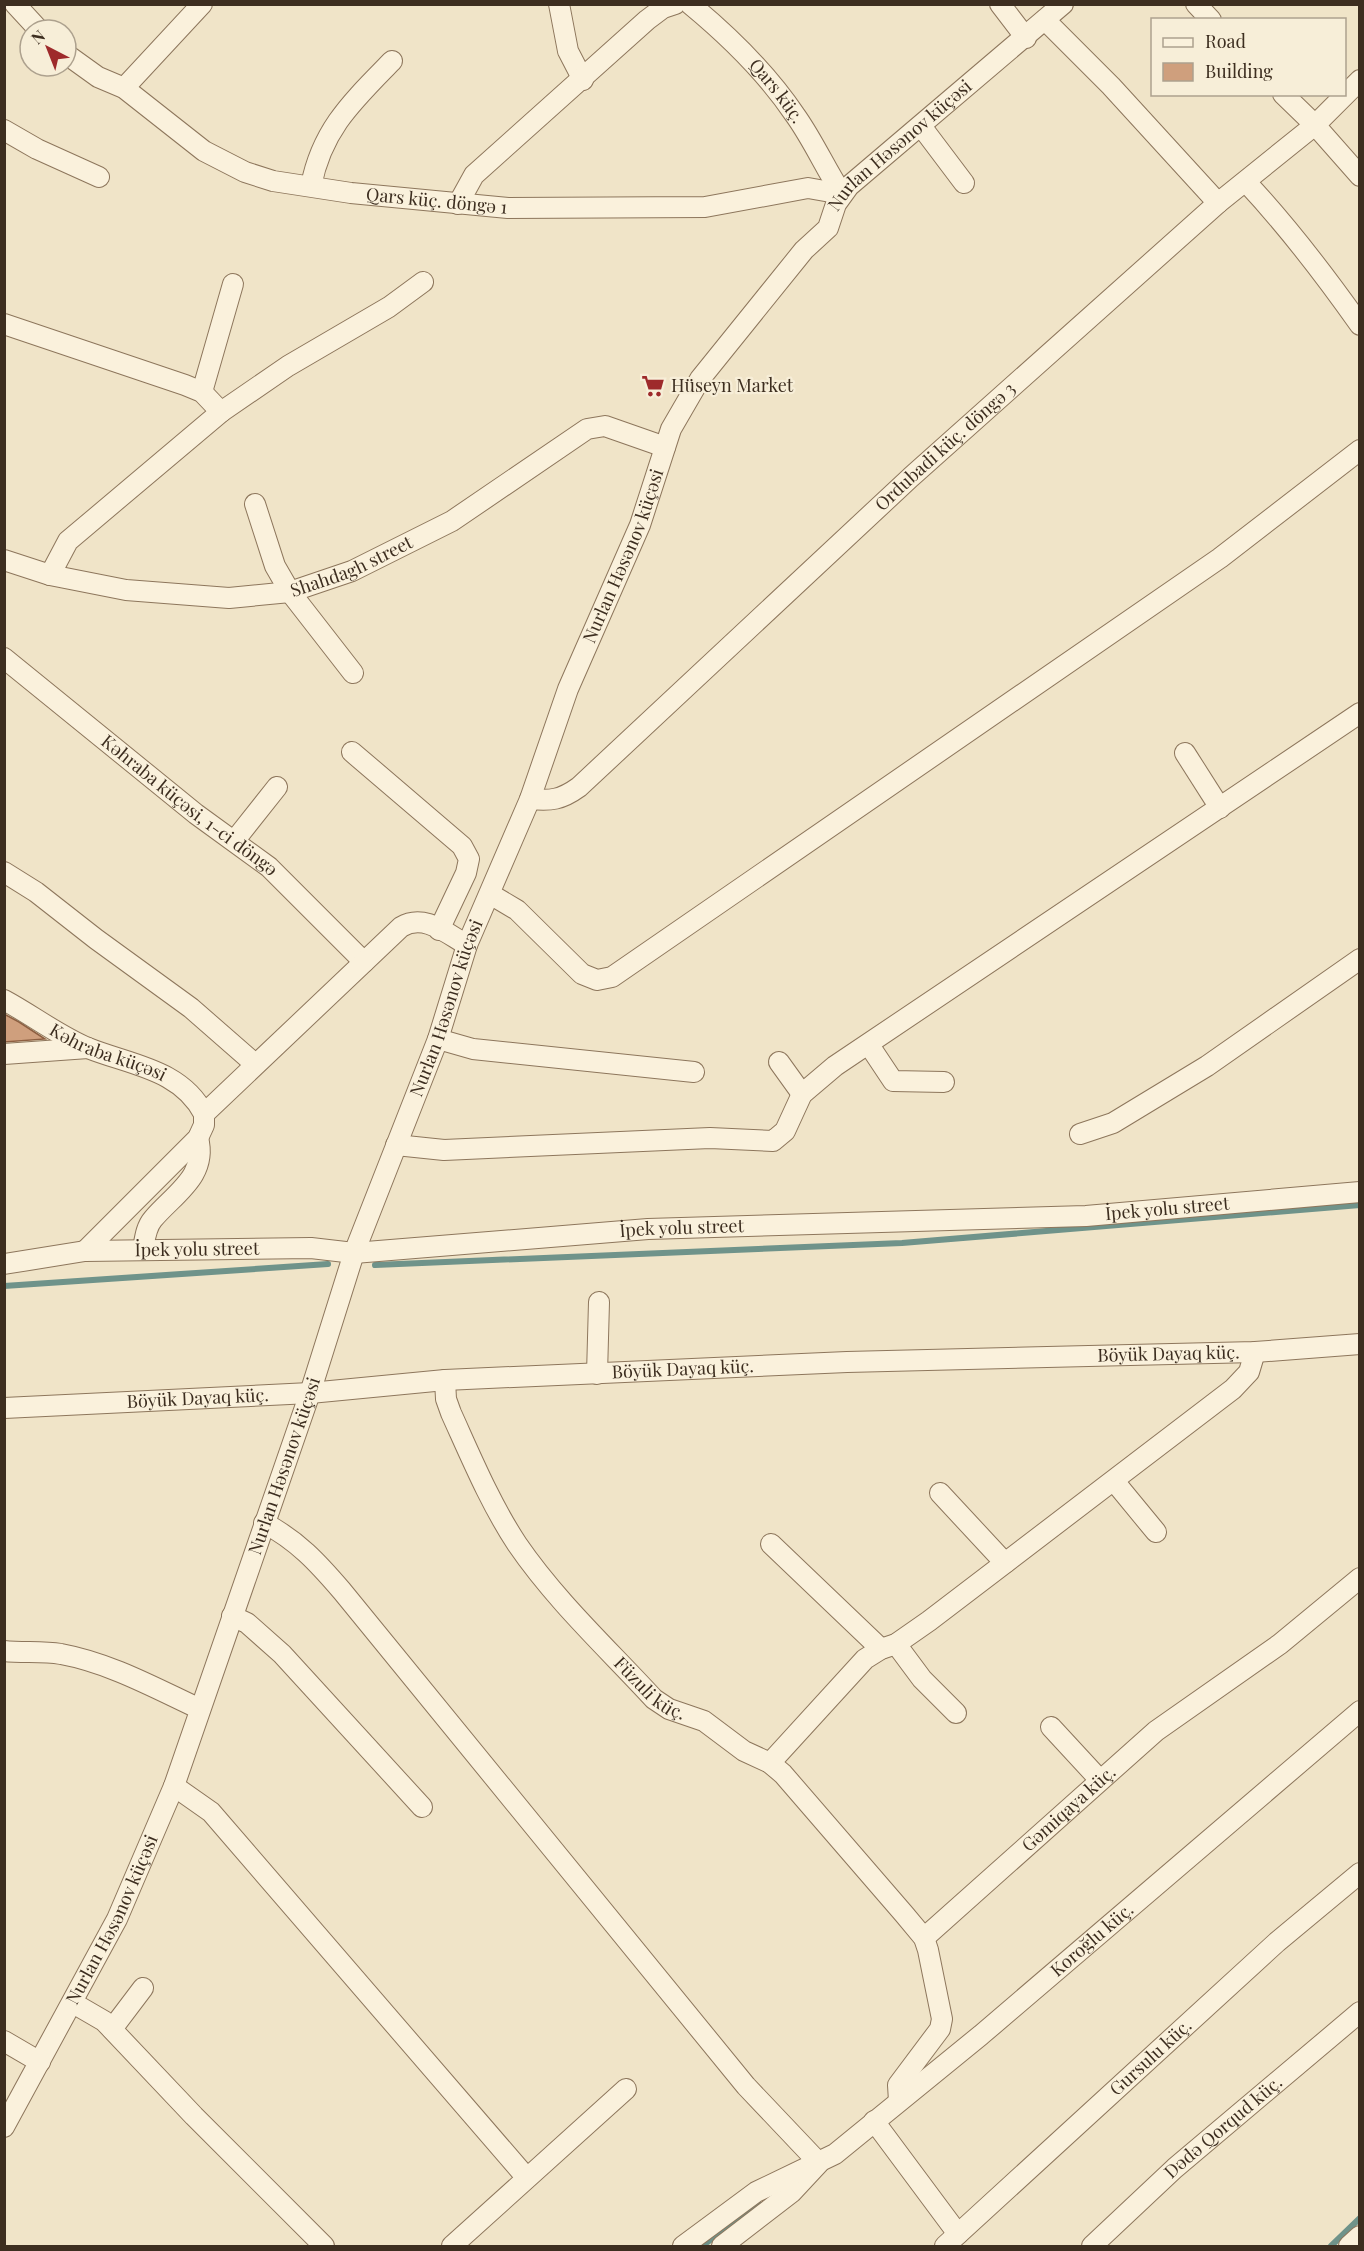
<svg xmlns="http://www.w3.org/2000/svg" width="1364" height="2251" viewBox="0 0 1364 2251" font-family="'Playfair Display',serif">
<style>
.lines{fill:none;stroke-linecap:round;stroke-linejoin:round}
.stream{stroke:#6f938a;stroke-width:6}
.building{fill:#cf9f7d;stroke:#8d5f41;stroke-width:1.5}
.minor-casing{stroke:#8d765c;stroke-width:22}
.minor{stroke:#faf1dc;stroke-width:20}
.labels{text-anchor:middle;stroke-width:4.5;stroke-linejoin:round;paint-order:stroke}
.street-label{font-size:18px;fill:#3d2e20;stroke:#f7eed8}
.poi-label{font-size:18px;fill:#3d2e20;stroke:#f7eed8;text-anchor:start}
</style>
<rect width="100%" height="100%" fill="#f0e4c8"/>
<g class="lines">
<g class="stream">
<polyline points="375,1265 902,1243 1360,1205"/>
<polyline points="4,1286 328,1264"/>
<polyline points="702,2246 759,2204"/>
<polyline points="1331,2246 1360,2218"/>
</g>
</g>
<polygon class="building" points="4,1014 19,1022 45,1039 4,1042"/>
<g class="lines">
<g class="minor-casing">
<g id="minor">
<polyline points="15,4 39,30"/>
<polyline points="559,4 568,51 583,80"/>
<path id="s1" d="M690 4C730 37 766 72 795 115 813 140 825 168 842 194"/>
<polyline points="1000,4 1026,38"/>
<polyline points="1196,4 1211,20"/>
<polyline points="1045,20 1111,86 1218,203"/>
<path id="s2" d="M66 54 98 77 124 88 204 151 245 172 273 181 351 193 508 208 705 207 808 188 842 194"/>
<polyline points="124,88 202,4"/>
<polyline points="1283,94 1315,125 1360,176"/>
<polyline points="921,126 964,183"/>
<polyline points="4,130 37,149 99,177"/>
<path d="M1246 182C1288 227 1324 274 1360 325"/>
<path d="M311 186C322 129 353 101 392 61"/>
<polyline points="458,204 474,175 647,20 663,8 675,4"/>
<polyline points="4,324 185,385 202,392 221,412 68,541 50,575"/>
<polyline points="202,392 233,284"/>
<polyline points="221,412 288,366 389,307 423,282"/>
<polyline points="255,504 275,566 290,592 353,673"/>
<path id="s3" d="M4 560 50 575 126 590 229 598 290 592 352 571 452 521 587 429 605 426 665 447"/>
<path id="s4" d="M4 658 196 814 269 867 364 962"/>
<polyline points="352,752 462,846 469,859 466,873 439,930"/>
<polyline points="1185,753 1220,808"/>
<path id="s5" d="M530 799C551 801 561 800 579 787L911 477 1218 203 1315 125 1360 80"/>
<polyline points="235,840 277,787"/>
<polyline points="4,872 36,892 96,939 191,1008 255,1064"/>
<polyline points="490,894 517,910 582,974 597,980 612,977 1220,558 1360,450"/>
<path id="s6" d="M4 1000C32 1015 59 1036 88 1048 130 1065 181 1069 204 1114"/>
<polyline points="438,1039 473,1049 694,1072"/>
<polyline points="869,1045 893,1081 944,1082"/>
<polyline points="4,1054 88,1048"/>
<polyline points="779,1062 802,1094"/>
<polyline points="1080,1134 1113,1123 1207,1066 1360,959"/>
<polyline points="396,1145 444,1150 710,1138 773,1141 785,1131 802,1094 835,1066 1360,713"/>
<path d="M143 1249C145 1238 146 1227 153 1219 174 1194 208 1176 198 1138"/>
<path d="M85 1251 198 1138 204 1125V1114L401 927C424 913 446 933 467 945"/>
<path id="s7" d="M4 1264 85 1251 311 1248 354 1253 648 1229 1086 1216 1360 1192"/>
<polyline points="597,1374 599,1302"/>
<path id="s8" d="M445 1380 446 1399 451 1413C471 1457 490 1503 517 1544 556 1601 608 1649 654 1699L669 1709 704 1721 744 1751 770 1763 783 1774 904 1914 924 1938 928 1950 942 2019 940 2029 898 2085 899 2101"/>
<path id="s9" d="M4 1408 310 1393 445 1380 847 1362 1255 1352 1360 1344"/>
<polyline points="1114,1481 1156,1532"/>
<polyline points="940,1493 1005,1563"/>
<path d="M264 1523C297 1540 318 1563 342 1591L746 2086 819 2163 792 2192 722 2246"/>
<polyline points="771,1544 881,1649"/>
<polyline points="232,1616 247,1623 282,1654 422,1807"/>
<polyline points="896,1644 922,1679 956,1713"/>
<path d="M4 1651C23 1653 42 1651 61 1654 110 1663 155 1688 200 1709"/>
<polyline points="1051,1727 1099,1779"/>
<polyline points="770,1763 865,1659 881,1649 896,1644 929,1621 1233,1389 1249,1372 1255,1352"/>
<polyline points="174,1786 211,1812 526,2177"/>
<path id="s10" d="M924 1938 1156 1731 1280 1644 1360 1578"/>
<polyline points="73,2003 104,2021 194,2116 324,2246"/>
<polyline points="112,2029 143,1988"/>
<polyline points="4,2041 40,2062"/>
<polyline points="874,2121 958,2234"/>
<path id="s11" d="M4 2127 117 1919 174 1786 310 1393 354 1253 438 1039 467 945 530 799 568 689 640 525 671 429 700 379 804 250 828 228 836 204 849 186 1063 4"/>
<polyline points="452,2246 626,2089"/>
<path id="s12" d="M683 2246 756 2192 835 2154 981 2035 1360 1711"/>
<path id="s13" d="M945 2246 1277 1942 1360 1873"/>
<path id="s14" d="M1092 2246 1175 2168 1360 2012"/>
<polyline points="1349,2246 1360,2236"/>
</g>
</g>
<use href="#minor" class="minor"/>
</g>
<defs>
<g id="supermarket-bare" transform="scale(1.8)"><path d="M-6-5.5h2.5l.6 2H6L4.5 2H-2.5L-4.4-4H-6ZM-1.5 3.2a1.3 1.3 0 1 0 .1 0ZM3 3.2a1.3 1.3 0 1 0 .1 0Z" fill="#9e2a2b" stroke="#f7eed8" stroke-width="2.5" paint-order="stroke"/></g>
</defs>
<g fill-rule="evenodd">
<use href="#supermarket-bare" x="653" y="386"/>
</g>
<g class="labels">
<g class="street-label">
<text dy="6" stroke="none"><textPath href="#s1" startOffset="123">Qars küç.</textPath></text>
<text dy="6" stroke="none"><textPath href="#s11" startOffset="2196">Nurlan Həsənov küçəsi</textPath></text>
<text dy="6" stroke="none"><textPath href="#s2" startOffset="410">Qars küç. döngə 1</textPath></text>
<text dy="6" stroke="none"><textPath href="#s5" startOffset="552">Ordubadi küç. döngə 3</textPath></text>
<text dy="6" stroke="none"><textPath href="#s11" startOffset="1692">Nurlan Həsənov küçəsi</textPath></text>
<text dy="6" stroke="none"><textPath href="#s3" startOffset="357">Shahdagh street</textPath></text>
<text dy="6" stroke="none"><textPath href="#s4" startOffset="237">Kəhraba küçəsi, 1-ci döngə</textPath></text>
<text dy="6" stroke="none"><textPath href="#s11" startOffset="1206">Nurlan Həsənov küçəsi</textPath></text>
<text dy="6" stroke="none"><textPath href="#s6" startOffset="117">Kəhraba küçəsi</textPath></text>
<text dy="6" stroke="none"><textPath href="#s7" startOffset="1166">İpek yolu street</textPath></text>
<text dy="6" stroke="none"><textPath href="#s7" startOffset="680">İpek yolu street</textPath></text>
<text dy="6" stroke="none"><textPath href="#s7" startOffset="194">İpek yolu street</textPath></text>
<text dy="6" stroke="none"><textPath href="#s9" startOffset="1166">Böyük Dayaq küç.</textPath></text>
<text dy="6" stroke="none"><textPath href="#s9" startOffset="680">Böyük Dayaq küç.</textPath></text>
<text dy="6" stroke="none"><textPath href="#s9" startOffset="194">Böyük Dayaq küç.</textPath></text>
<text dy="6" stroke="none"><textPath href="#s11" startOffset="720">Nurlan Həsənov küçəsi</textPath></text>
<text dy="6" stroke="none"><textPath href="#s8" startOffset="378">Füzuli küç.</textPath></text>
<text dy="6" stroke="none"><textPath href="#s10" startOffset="194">Gəmiqaya küç.</textPath></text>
<text dy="6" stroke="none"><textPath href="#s11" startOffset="234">Nurlan Həsənov küçəsi</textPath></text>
<text dy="6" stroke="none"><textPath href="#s12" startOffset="513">Koroğlu küç.</textPath></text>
<text dy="6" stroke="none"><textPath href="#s13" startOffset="279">Gursulu küç.</textPath></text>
<text dy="6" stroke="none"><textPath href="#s14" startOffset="177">Dədə Qorqud küç.</textPath></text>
</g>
<g class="poi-label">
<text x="671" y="392">Hüseyn Market</text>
</g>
</g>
<rect width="1364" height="2251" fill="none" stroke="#3d2e20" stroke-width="12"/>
<rect x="1151" y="18" width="195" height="78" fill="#f7eed8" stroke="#ada18e" stroke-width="1.5"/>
<rect x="1163" y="38" width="30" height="9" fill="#faf1dc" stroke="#ada18e" stroke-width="1.5"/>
<text x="1205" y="48" font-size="18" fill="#3d2e20">Road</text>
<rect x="1163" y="63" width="30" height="18" fill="#cf9f7d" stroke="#ada18e" stroke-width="1.5"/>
<text x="1205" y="78" font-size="18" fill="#3d2e20">Building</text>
<g transform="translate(48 48) rotate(318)"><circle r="28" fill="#f7eed8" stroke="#ada18e" stroke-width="1.5"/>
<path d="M0-4.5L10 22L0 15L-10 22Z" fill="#9e2a2b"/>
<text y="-9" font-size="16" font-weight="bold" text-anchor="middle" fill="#3d2e20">N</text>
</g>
</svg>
